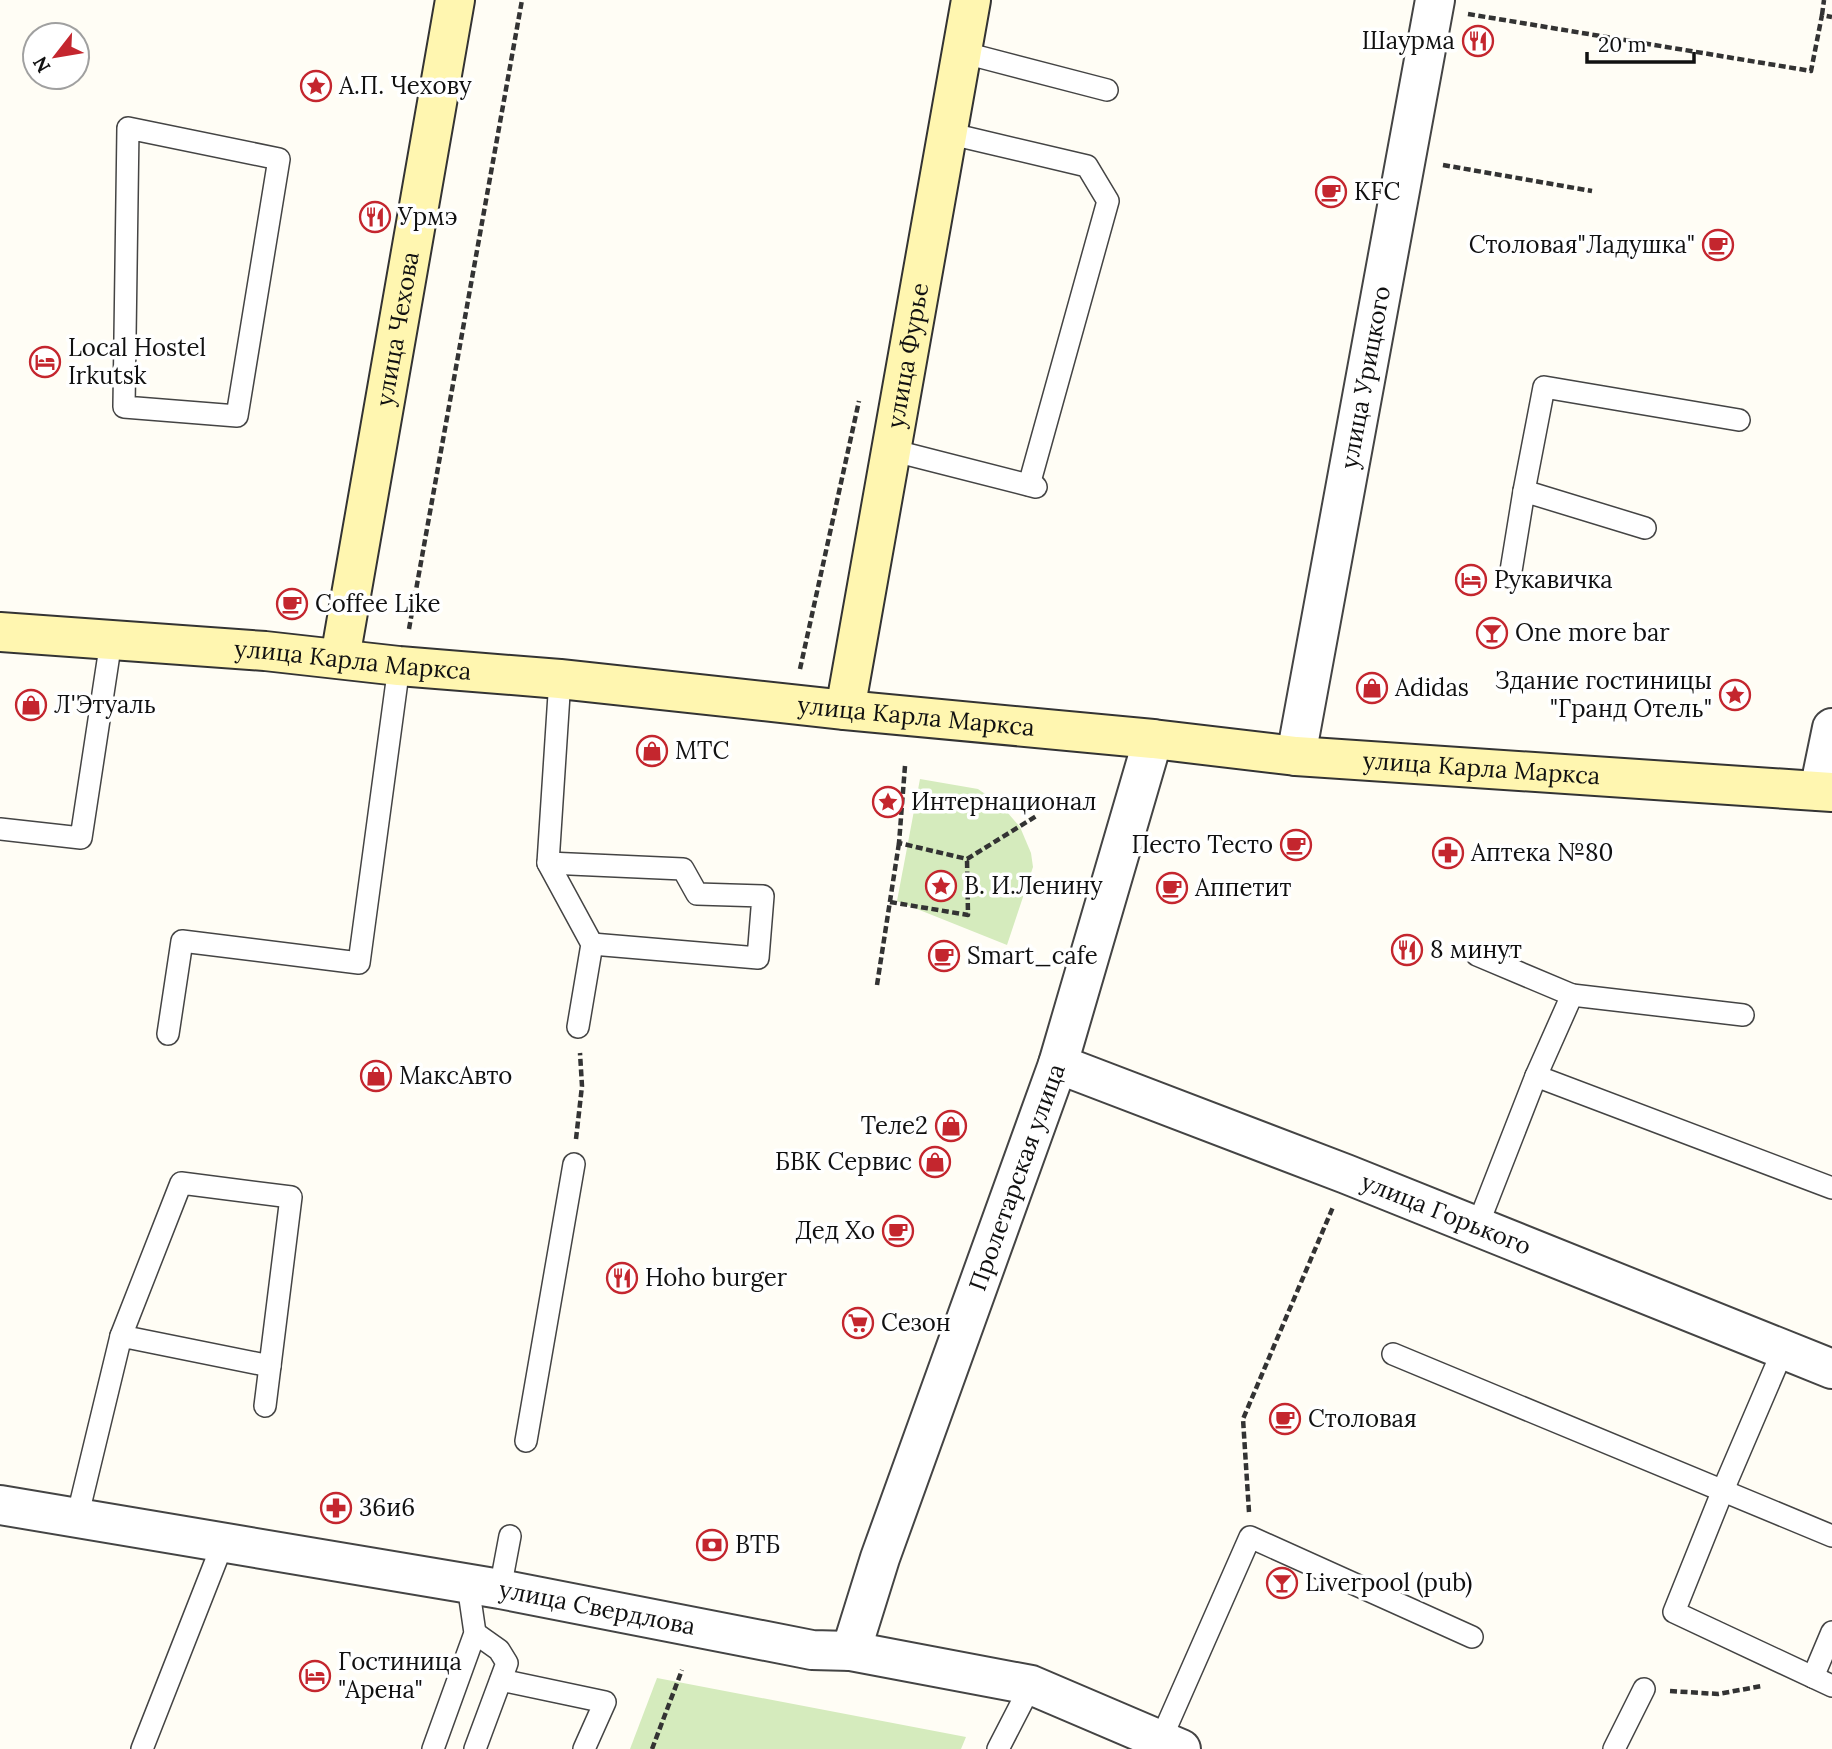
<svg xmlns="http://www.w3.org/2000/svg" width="1832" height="1749" viewBox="0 0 1832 1749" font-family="Lora,serif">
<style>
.green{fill:#d5ebbd}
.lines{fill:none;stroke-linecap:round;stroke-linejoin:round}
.lane-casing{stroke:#444;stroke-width:24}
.street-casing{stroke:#444;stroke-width:42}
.secondary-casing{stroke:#333;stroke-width:42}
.path{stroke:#333;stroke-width:4.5;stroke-dasharray:7 3.5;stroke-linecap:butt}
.lane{stroke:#fff;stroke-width:21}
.street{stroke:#fff;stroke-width:38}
.secondary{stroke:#fff6b0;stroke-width:38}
.labels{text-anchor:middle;stroke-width:7;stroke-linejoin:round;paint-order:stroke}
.poi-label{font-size:24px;fill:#111;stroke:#fff;text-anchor:start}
.street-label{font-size:24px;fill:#111;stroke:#fff}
</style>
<rect width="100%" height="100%" fill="#fffdf5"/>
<g class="green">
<polygon points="920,779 978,789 1001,805 1020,827 1031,853 1033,867 1007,945 897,901"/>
<polygon points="657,1678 966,1737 961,1749 630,1749"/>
</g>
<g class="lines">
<g class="lane-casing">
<g id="lane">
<polyline points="961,52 1107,90"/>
<polygon points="128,128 279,159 237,416 124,407"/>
<polyline points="947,133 1087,166 1108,201 1029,485"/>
<polyline points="891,450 1036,487"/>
<polyline points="1524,491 1544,387 1739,420"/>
<polyline points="1510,577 1524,491 1645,528"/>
<polyline points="560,679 548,863 592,944 578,1027"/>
<polyline points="0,829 81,838 111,641"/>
<polyline points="548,863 683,869 697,894 763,896 758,958 592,944"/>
<polyline points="1477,955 1572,995 1536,1076"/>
<polyline points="1572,995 1743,1015"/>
<polyline points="168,1034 182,941 359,963 399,666"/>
<polyline points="1477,1227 1536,1076 1832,1188"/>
<polyline points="121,1336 181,1183 291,1197 265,1406"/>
<polyline points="1783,1350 1723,1490 1674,1612 1832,1686"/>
<polyline points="1393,1354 1832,1536"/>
<polyline points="526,1441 574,1164"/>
<polyline points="77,1518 121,1336 270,1366"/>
<polyline points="500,1589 510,1536"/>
<polyline points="475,1633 499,1650 507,1663 475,1749"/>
<polyline points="1813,1677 1832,1632"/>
<polyline points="501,1680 605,1702 584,1749"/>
<polyline points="1161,1739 1250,1537 1472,1637"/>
<polyline points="142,1749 223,1543"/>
<polyline points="433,1749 475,1633 468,1585"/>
<polyline points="998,1749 1031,1685"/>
<polyline points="1614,1749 1644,1689"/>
</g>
</g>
<g class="street-casing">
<g id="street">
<path id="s1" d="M1296 756 1435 0"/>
<polyline points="1819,791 1832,728"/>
<path id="s2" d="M1058 1064 1346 1174 1832 1369"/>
<path id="s3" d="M0 1505 500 1589 812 1650 851 1651 1031 1685 1181 1749"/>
<path id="s4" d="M851 1651 880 1558 1058 1064 1153 739"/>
</g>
</g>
<g class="secondary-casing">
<g id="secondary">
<path id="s5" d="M0 632 265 651 399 666 560 679 845 710 1153 739 1296 756 1832 792"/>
<path id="s6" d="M340 658 455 0"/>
<path id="s7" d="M845 710 971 0"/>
</g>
</g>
<g class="path">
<polyline points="1468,14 1811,71 1822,15 1832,17"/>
<polyline points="1822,15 1824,0"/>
<polyline points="1443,165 1592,191"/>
<polyline points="409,629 522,0"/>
<polyline points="800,669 859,401"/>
<polyline points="905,766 899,843 967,859 1038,815"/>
<polyline points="890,902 968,915 967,859"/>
<polyline points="877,985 899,843"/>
<polyline points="576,1139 582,1086 580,1053"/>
<polyline points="1249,1512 1243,1419 1333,1207"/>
<polyline points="1670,1691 1718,1694 1762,1686"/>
<polyline points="652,1749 682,1670"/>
</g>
<use href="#lane" class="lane"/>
<use href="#street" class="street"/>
<use href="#secondary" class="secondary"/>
</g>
<defs>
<g id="restaurant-ring" transform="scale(1.575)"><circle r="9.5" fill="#fff" stroke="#c4262e" stroke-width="1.5"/><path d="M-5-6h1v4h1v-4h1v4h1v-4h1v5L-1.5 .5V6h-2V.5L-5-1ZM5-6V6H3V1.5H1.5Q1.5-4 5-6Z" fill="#c4262e"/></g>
<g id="sight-ring" transform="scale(1.575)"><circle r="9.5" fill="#fff" stroke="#c4262e" stroke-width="1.5"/><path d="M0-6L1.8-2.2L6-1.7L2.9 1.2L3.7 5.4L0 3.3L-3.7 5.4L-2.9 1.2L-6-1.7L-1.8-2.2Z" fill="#c4262e"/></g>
<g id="cafe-ring" transform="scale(1.575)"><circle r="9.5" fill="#fff" stroke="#c4262e" stroke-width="1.5"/><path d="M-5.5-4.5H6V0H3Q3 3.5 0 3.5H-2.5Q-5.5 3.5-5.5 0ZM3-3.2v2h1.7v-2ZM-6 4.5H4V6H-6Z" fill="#c4262e"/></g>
<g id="hotel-ring" transform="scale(1.575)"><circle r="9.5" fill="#fff" stroke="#c4262e" stroke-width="1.5"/><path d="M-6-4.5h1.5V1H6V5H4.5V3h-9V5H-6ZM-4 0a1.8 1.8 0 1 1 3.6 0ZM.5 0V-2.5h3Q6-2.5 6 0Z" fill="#c4262e"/></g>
<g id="bar-ring" transform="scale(1.575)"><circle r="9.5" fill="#fff" stroke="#c4262e" stroke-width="1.5"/><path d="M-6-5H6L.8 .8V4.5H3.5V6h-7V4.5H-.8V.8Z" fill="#c4262e"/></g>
<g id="shop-ring" transform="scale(1.575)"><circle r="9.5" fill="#fff" stroke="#c4262e" stroke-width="1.5"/><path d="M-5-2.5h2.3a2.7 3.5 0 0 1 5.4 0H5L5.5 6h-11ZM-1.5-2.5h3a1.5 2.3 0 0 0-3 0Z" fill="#c4262e"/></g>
<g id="pharmacy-ring" transform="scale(1.575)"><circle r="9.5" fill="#fff" stroke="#c4262e" stroke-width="1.5"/><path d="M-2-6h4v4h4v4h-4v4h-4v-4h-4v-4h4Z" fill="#c4262e"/></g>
<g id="supermarket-ring" transform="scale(1.575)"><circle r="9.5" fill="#fff" stroke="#c4262e" stroke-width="1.5"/><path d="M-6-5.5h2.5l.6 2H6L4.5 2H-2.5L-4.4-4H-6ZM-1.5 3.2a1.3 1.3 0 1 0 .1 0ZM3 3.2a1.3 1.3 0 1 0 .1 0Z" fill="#c4262e"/></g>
<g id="bank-ring" transform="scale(1.575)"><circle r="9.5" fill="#fff" stroke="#c4262e" stroke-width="1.5"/><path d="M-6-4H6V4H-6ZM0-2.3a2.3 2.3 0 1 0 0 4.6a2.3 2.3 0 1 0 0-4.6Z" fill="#c4262e"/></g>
</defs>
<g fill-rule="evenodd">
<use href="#restaurant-ring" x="1478" y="41"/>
<use href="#sight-ring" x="316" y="86"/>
<use href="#cafe-ring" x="1331" y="192"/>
<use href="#restaurant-ring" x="375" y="217"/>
<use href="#cafe-ring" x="1718" y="245"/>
<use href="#hotel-ring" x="45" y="362"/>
<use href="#hotel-ring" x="1471" y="580"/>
<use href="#cafe-ring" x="292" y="604"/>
<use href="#bar-ring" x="1492" y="633"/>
<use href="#shop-ring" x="1372" y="688"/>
<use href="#sight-ring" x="1735" y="695"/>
<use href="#shop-ring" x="31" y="705"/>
<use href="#shop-ring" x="652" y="751"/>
<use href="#sight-ring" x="888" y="802"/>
<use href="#cafe-ring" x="1296" y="845"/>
<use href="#pharmacy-ring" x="1448" y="853"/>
<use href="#sight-ring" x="941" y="886"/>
<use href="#cafe-ring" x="1172" y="888"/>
<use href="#restaurant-ring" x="1407" y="950"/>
<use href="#cafe-ring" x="944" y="956"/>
<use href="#shop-ring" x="376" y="1076"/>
<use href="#shop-ring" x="951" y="1126"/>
<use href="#shop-ring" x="935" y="1162"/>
<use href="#cafe-ring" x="898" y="1231"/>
<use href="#restaurant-ring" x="622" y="1278"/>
<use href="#supermarket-ring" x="858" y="1323"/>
<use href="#cafe-ring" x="1285" y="1419"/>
<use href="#pharmacy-ring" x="336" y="1508"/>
<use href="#bank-ring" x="712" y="1545"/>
<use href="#bar-ring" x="1282" y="1583"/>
<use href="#hotel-ring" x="315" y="1676"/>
</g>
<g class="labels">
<g class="poi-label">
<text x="1455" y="49" text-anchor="end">Шаурма</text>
<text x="339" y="94">А.П. Чехову</text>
<text x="1354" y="200">KFC</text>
<text x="398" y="225">Урмэ</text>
<text x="1695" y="253" text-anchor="end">Столовая"Ладушка"</text>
<text x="68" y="356">Local Hostel<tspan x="68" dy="28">Irkutsk</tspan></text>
<text x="1494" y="588">Рукавичка</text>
<text x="315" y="612">Coffee Like</text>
<text x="1515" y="641">One more bar</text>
<text x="1712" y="689" text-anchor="end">Здание гостиницы<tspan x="1712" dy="28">"Гранд Отель"</tspan></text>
<text x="1395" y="696">Adidas</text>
<text x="54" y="713">Л'Этуаль</text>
<text x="675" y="759">МТС</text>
<text x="911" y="810">Интернационал</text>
<text x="1273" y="853" text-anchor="end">Песто Тесто</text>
<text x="1471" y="861">Аптека №80</text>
<text x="964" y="894">В. И.Ленину</text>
<text x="1195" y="896">Аппетит</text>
<text x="1430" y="958">8 минут</text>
<text x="967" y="964">Smart_cafe</text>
<text x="399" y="1084">МаксАвто</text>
<text x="928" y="1134" text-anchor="end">Теле2</text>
<text x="912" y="1170" text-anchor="end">БВК Сервис</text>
<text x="875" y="1239" text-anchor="end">Дед Хо</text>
<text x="645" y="1286">Hoho burger</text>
<text x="881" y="1331">Сезон</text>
<text x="1308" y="1427">Столовая</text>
<text x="359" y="1516">36и6</text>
<text x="735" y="1553">ВТБ</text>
<text x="1305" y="1591">Liverpool (pub)</text>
<text x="338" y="1670">Гостиница<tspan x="338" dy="28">"Арена"</tspan></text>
</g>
<g class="street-label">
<text dy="8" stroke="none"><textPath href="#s6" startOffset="334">улица Чехова</textPath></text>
<text dy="8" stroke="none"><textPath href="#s7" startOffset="360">улица Фурье</textPath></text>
<text dy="8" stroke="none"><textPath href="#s1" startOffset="385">улица Урицкого</textPath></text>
<text dy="8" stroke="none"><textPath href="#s5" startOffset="354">улица Карла Маркса</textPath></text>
<text dy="8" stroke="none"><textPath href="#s5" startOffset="920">улица Карла Маркса</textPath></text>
<text dy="8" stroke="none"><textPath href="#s5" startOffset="1488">улица Карла Маркса</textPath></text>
<text dy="8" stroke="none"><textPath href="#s4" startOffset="502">Пролетарская улица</textPath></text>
<text dy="8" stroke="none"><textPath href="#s2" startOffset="416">улица Горького</textPath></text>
<text dy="8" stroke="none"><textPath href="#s3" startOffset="606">улица Свердлова</textPath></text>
</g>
</g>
<g transform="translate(56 56) rotate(239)"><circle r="33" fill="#ffffff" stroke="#a0a0a0" stroke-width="2"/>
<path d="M0-5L12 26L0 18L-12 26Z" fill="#c4262e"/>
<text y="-10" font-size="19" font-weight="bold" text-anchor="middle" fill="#111111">N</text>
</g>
<path d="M1587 52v10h107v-10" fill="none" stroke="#111111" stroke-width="3.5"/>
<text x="1598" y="52" font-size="21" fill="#111111" stroke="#ffffff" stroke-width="5" paint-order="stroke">20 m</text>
</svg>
